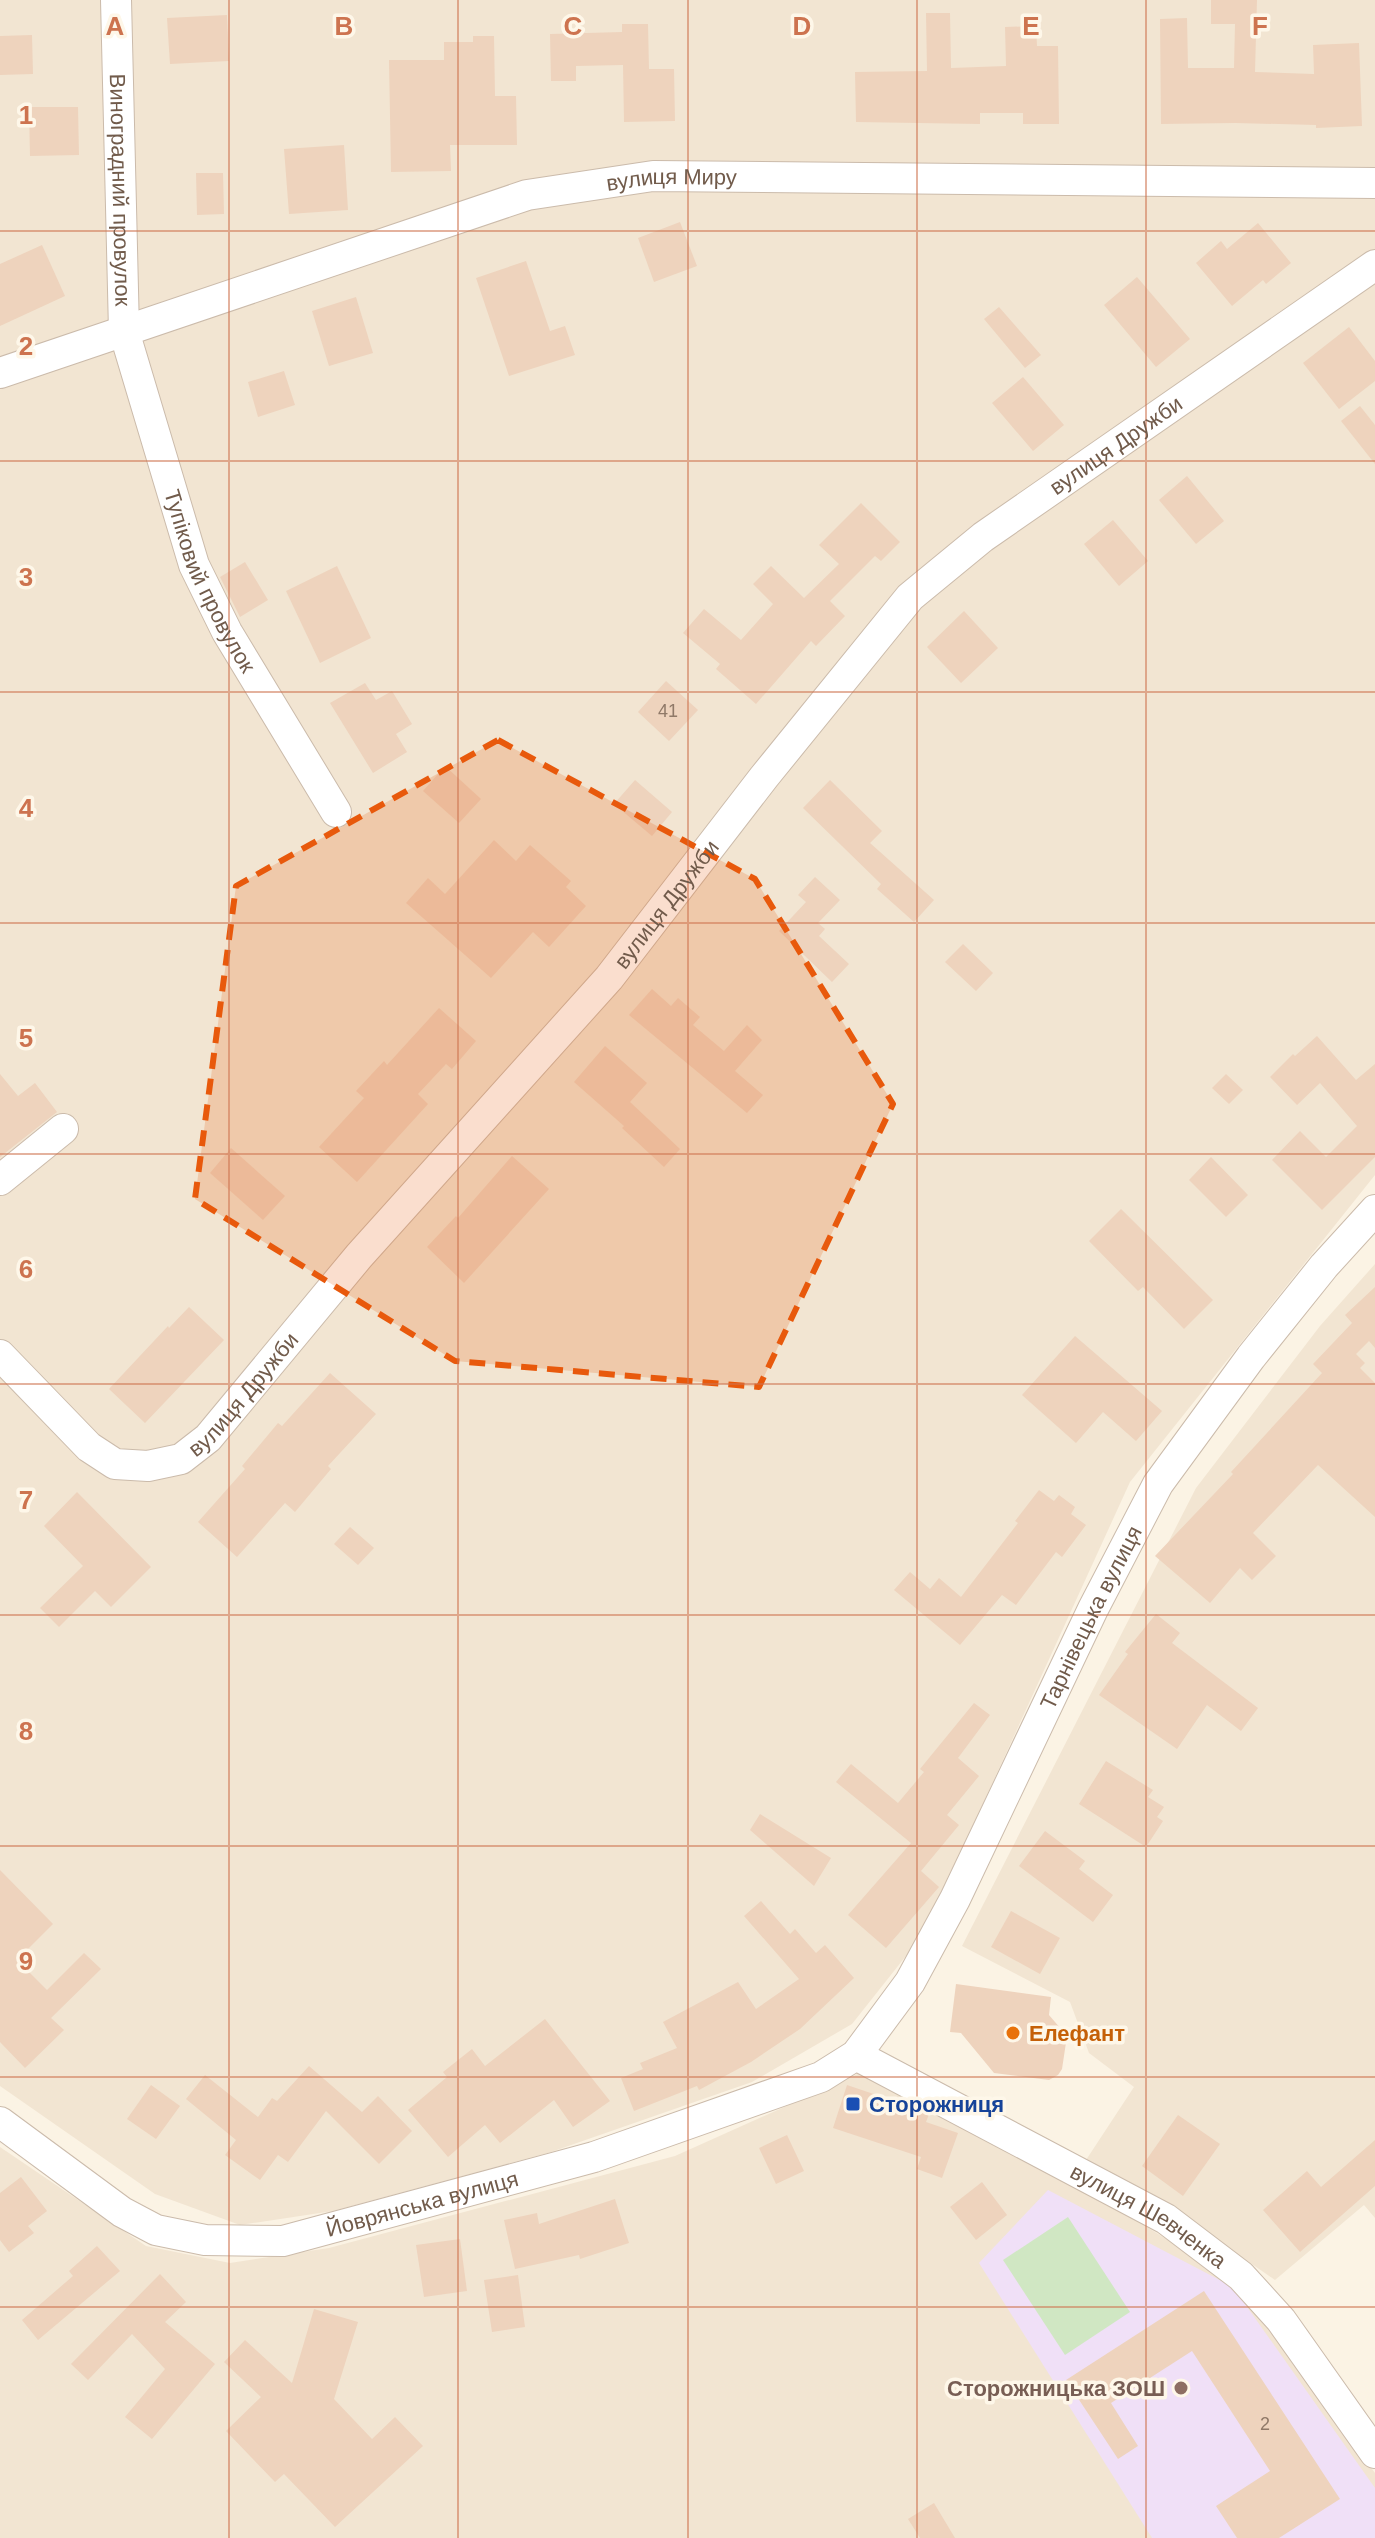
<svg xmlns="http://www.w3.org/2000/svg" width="1375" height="2538" viewBox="0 0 1375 2538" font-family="Arial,sans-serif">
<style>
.residential{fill:#f2e5d2}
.education{fill:#f0e0f7}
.green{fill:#d0e7c3}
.building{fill:#eed3bd}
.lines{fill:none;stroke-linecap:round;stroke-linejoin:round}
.minor-casing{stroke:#cbbbab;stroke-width:32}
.minor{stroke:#fff;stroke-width:30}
.marked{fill:#e8590c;fill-opacity:0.2;stroke:#e8590c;stroke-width:6;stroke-dasharray:16 10;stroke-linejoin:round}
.grid{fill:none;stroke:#cd734f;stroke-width:2;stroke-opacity:0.55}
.food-dot{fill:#e8710a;stroke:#fef7e9;stroke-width:3}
.transit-dot{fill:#1a4fb4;stroke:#fef7e9;stroke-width:3}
.education-dot{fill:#8d6e63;stroke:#fef7e9;stroke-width:3}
.labels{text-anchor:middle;stroke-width:7;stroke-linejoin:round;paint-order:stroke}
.number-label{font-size:18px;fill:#907968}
.street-label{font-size:22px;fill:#715b4b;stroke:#fef7e9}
.food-label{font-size:22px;font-weight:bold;fill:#c56008;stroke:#fef7e9;text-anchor:start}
.transit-label{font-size:22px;font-weight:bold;fill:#164399;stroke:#fef7e9;text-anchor:start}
.education-label{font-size:22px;font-weight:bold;fill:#785e54;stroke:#fef7e9;text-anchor:end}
.grid-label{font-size:26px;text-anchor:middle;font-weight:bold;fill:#cd734f;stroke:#fef7e9;stroke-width:7;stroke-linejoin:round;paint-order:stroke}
</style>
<rect width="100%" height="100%" fill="#fbf3e4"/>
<g class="residential">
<polygon points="0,0 1375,0 1375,1175 1130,1482 982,1806 917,1942 852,2024 752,2082 551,2152 333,2211 240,2225 155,2194 0,2086"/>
<polygon points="1375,1264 1375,2218 1364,2205 1275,2280 1170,2207 1086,2160 1134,2087 1089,2053 1070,2002 962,1946 1196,1488 1320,1326"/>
<polygon points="862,2072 1011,2143 1234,2281 1375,2473 1375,2538 0,2538 0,2147 146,2246 230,2263 329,2248 675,2156"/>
</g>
<polygon class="education" points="1048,2190 1233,2287 1375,2488 1375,2538 1152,2538 979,2263"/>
<polygon class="green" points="1068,2217 1130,2312 1065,2355 1003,2260"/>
<g class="building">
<polygon points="1211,0 1257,0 1255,72 1314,74 1313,45 1359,43 1362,126 1316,128 1316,125 1235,123 1161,124 1160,19 1187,18 1188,68 1234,68 1235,24 1211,24"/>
<polygon points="926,13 950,13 951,68 1006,66 1005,27 1036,26 1037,46 1058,46 1059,124 1023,124 1023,113 980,113 980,124 856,122 855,72 927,71"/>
<polygon points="227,15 229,61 170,64 167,18"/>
<polygon points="622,24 648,24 649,69 674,69 675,121 624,122 623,65 576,66 576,81 551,81 550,34 622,32"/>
<polygon points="32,35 33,74 0,75 0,36"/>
<polygon points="473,36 494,36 495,96 516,96 517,145 450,145 451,171 391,172 389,60 444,60 444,42 473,42"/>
<polygon points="29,107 78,107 79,155 30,156"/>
<polygon points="344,145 348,210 289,214 284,149"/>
<polygon points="196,173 223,173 224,214 197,215"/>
<polygon points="680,222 697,266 654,282 638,238"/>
<polygon points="1258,223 1291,263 1266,284 1263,280 1232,306 1196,263 1221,241 1227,249"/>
<polygon points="42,245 65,296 0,326 0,264"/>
<polygon points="526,261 550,331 565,326 575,355 509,376 476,278"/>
<polygon points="1137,277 1190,339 1156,367 1104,305"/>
<polygon points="356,297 373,353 329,366 312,311"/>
<polygon points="999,307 1041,355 1025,368 984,319"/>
<polygon points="1349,327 1375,361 1375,381 1339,409 1303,363"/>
<polygon points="284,371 295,405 258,417 248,382"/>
<polygon points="1023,377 1064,425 1033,451 992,403"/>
<polygon points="1360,406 1375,425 1375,464 1341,421"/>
<polygon points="1187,476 1224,521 1196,544 1159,500"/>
<polygon points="861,503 900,542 881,561 875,556 830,601 845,616 816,646 811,641 756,704 716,669 720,664 683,633 704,609 741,640 773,604 753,584 771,566 804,598 839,564 819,545"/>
<polygon points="1113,520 1148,561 1119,586 1084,544"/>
<polygon points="245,562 268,600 240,617 220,577"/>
<polygon points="337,566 371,638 320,663 286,591"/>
<polygon points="964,611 998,648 961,683 927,647"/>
<polygon points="666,681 698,710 669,741 638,712"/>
<polygon points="365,683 376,700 392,691 412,724 396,734 407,752 373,773 330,703"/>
<polygon points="445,766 481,799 459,823 423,791"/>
<polygon points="635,780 672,812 652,836 614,804"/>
<polygon points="830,780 882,831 870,843 934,900 914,922 877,889 881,884 803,808"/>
<polygon points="494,840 516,861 530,845 571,881 566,887 586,906 549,947 533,932 491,978 406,903 428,878 445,894"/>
<polygon points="815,877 840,900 818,923 825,929 819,936 849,964 832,982 779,931 806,902 798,895"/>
<polygon points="963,944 993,973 976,991 945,962"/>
<polygon points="652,989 671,1006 678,998 700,1017 693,1025 724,1051 747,1025 762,1040 735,1071 763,1095 747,1113 629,1015"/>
<polygon points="439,1008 476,1041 452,1069 446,1064 418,1094 428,1104 357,1182 319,1147 364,1098 356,1091 384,1061 387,1065"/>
<polygon points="1317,1036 1356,1080 1375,1064 1375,1157 1322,1210 1272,1160 1300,1131 1326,1157 1357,1126 1320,1083 1297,1105 1270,1077 1293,1054 1295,1056"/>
<polygon points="605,1046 647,1083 630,1102 680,1149 664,1167 622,1128 624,1126 574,1082"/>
<polygon points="0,1074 18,1096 35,1083 57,1112 0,1157"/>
<polygon points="1226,1074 1243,1090 1229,1104 1212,1088"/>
<polygon points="231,1148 285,1196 263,1220 210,1173"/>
<polygon points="512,1156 549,1189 464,1283 427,1247 456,1216 458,1218"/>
<polygon points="1211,1157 1248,1195 1226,1217 1189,1180"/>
<polygon points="1121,1209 1213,1300 1184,1329 1143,1287 1138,1291 1089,1241"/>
<polygon points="1375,1287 1375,1348 1369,1341 1356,1354 1365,1363 1360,1368 1375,1383 1375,1517 1318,1465 1253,1533 1276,1556 1252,1580 1240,1568 1210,1603 1155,1556 1233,1474 1231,1472 1322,1373 1313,1364 1352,1323 1345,1315"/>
<polygon points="189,1307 224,1340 145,1423 109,1389 168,1326 169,1328"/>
<polygon points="1075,1336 1162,1411 1136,1441 1103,1412 1076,1443 1022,1395"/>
<polygon points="330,1373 376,1414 328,1466 331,1469 295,1512 285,1503 237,1557 198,1522 245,1469 242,1466 278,1423 282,1426"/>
<polygon points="1039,1490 1054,1501 1059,1495 1075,1507 1071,1514 1086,1525 1062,1557 1056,1552 1016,1605 1002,1595 960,1645 894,1590 910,1572 930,1589 939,1578 961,1597 1018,1523 1015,1521"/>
<polygon points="77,1492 151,1567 111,1607 95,1591 59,1627 40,1608 83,1566 44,1526"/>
<polygon points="350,1527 374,1548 358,1565 334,1544"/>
<polygon points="1156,1614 1180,1633 1172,1643 1258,1708 1241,1731 1207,1705 1177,1749 1099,1695 1128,1654 1125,1652"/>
<polygon points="974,1703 990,1715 958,1758 979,1776 947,1815 959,1825 921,1871 939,1887 886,1948 848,1915 911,1843 836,1782 851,1764 898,1803 924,1772 920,1769"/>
<polygon points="1106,1761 1153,1790 1148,1797 1164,1807 1157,1817 1163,1821 1146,1847 1079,1804"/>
<polygon points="760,1814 831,1858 814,1886 750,1830"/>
<polygon points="1045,1831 1085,1861 1079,1869 1113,1895 1093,1922 1019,1866"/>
<polygon points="0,1870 53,1924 17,1960 47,1990 84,1953 101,1969 51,2018 64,2030 25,2068 0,2042"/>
<polygon points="761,1901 790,1934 795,1929 816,1953 825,1945 854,1978 800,2029 751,2062 699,2090 697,2086 634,2111 621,2078 643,2069 640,2063 677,2048 663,2022 738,1982 756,2009 799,1979 744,1916"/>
<polygon points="1011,1911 1060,1938 1040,1974 991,1947"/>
<polygon points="956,1984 1051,1997 1049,2015 1067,2036 1062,2069 1058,2075 1049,2080 994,2073 961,2033 950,2032"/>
<polygon points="545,2019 610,2101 573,2127 554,2100 500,2143 485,2125 448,2157 408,2110 447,2077 443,2072 472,2049 485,2066"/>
<polygon points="309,2066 362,2112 378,2096 412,2131 379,2164 326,2111 288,2162 278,2155 260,2180 225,2155 236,2140 186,2099 205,2075 258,2117 272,2098 277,2101"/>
<polygon points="151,2085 180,2106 156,2139 127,2119"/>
<polygon points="847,2085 921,2110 929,2114 926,2122 958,2133 942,2178 917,2169 921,2157 833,2128"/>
<polygon points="1178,2115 1220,2144 1183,2196 1142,2166"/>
<polygon points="787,2135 804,2171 776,2184 759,2148"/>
<polygon points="1375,2140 1375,2186 1300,2252 1263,2210 1307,2171 1321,2187"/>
<polygon points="21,2177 47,2211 28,2226 34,2233 9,2252 0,2240 0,2193"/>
<polygon points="982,2182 1007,2215 976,2240 950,2207"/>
<polygon points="615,2199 629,2243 580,2259 579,2255 515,2269 504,2220 537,2213 539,2224"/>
<polygon points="460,2239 467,2291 424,2297 416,2245"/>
<polygon points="97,2246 120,2271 38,2340 22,2320 73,2276 69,2271"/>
<polygon points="160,2274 186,2302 165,2322 215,2364 152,2439 125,2417 165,2369 132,2334 88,2380 71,2364"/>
<polygon points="518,2275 525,2327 492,2332 484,2280"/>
<polygon points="1204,2291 1340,2499 1279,2538 1237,2538 1216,2506 1270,2471 1192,2351 1111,2403 1138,2446 1118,2459 1066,2380"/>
<polygon points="314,2309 358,2322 334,2399 372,2439 395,2417 423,2446 335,2527 284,2474 275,2482 226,2431 261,2397 224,2362 245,2340 292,2383"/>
<polygon points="934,2503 955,2538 920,2538 908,2519"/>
</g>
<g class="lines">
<g class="minor-casing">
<g id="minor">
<path id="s1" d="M116 0 124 331 194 565 227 632 336 812"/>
<path id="s2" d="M0 373 527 195 653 176 1375 183"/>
<polyline points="0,1180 63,1129"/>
<path id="s3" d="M0 1355 89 1447 115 1464 148 1466 181 1459 208 1438 359 1256 609 978 764 777 910 597 983 537 1375 265"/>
<path id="s4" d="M856 2055 1166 2219 1241 2276 1281 2320 1375 2453"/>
<path id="s5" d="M0 2122 122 2212 156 2230 205 2240 283 2241 594 2157 821 2077 856 2055 910 1982 955 1899 1093 1609 1158 1484 1251 1357 1324 1266 1375 1210"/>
</g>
</g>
<use href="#minor" class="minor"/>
</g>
<path class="marked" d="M498 740 755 879 893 1104 759 1387 455 1361 195 1199 236 886Z"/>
<path class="grid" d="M229 0V2538M458 0V2538M688 0V2538M917 0V2538M1146 0V2538M0 231H1375M0 461H1375M0 692H1375M0 923H1375M0 1154H1375M0 1384H1375M0 1615H1375M0 1846H1375M0 2077H1375M0 2307H1375"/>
<circle class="food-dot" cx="1013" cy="2033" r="8"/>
<rect class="transit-dot" x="845" y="2096" width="16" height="16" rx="4"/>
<circle class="education-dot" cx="1181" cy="2388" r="8"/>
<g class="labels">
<g class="number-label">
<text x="668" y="717">41</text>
<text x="1265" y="2430">2</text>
</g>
<g class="street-label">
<text dy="8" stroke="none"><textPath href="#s2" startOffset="702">вулиця Миру</textPath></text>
<text dy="8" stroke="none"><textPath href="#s1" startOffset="190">Виноградний провулок</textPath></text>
<text dy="8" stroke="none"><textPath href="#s3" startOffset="1612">вулиця Дружби</textPath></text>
<text dy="8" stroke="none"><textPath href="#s1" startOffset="596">Тупіковий провулок</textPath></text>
<text dy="8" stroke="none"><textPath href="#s3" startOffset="964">вулиця Дружби</textPath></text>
<text dy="8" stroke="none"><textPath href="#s3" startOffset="316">вулиця Дружби</textPath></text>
<text dy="8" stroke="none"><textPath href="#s5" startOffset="1420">Тарнівецька вулиця</textPath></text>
<text dy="8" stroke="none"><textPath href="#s5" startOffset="462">Йоврянська вулиця</textPath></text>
<text dy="8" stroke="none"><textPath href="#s4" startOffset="334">вулиця Шевченка</textPath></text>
</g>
<g class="food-label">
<text x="1029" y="2041">Елефант</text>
</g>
<g class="transit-label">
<text x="869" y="2112">Сторожниця</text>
</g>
<g class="education-label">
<text x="1165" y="2396">Сторожницька ЗОШ</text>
</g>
</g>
<g class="grid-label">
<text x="115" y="35">A</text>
<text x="344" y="35">B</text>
<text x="573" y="35">C</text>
<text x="802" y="35">D</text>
<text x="1031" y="35">E</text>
<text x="1260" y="35">F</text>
<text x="26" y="124">1</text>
<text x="26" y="355">2</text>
<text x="26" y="586">3</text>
<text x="26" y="817">4</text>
<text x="26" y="1047">5</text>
<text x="26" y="1278">6</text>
<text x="26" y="1509">7</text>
<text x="26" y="1740">8</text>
<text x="26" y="1970">9</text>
</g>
</svg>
